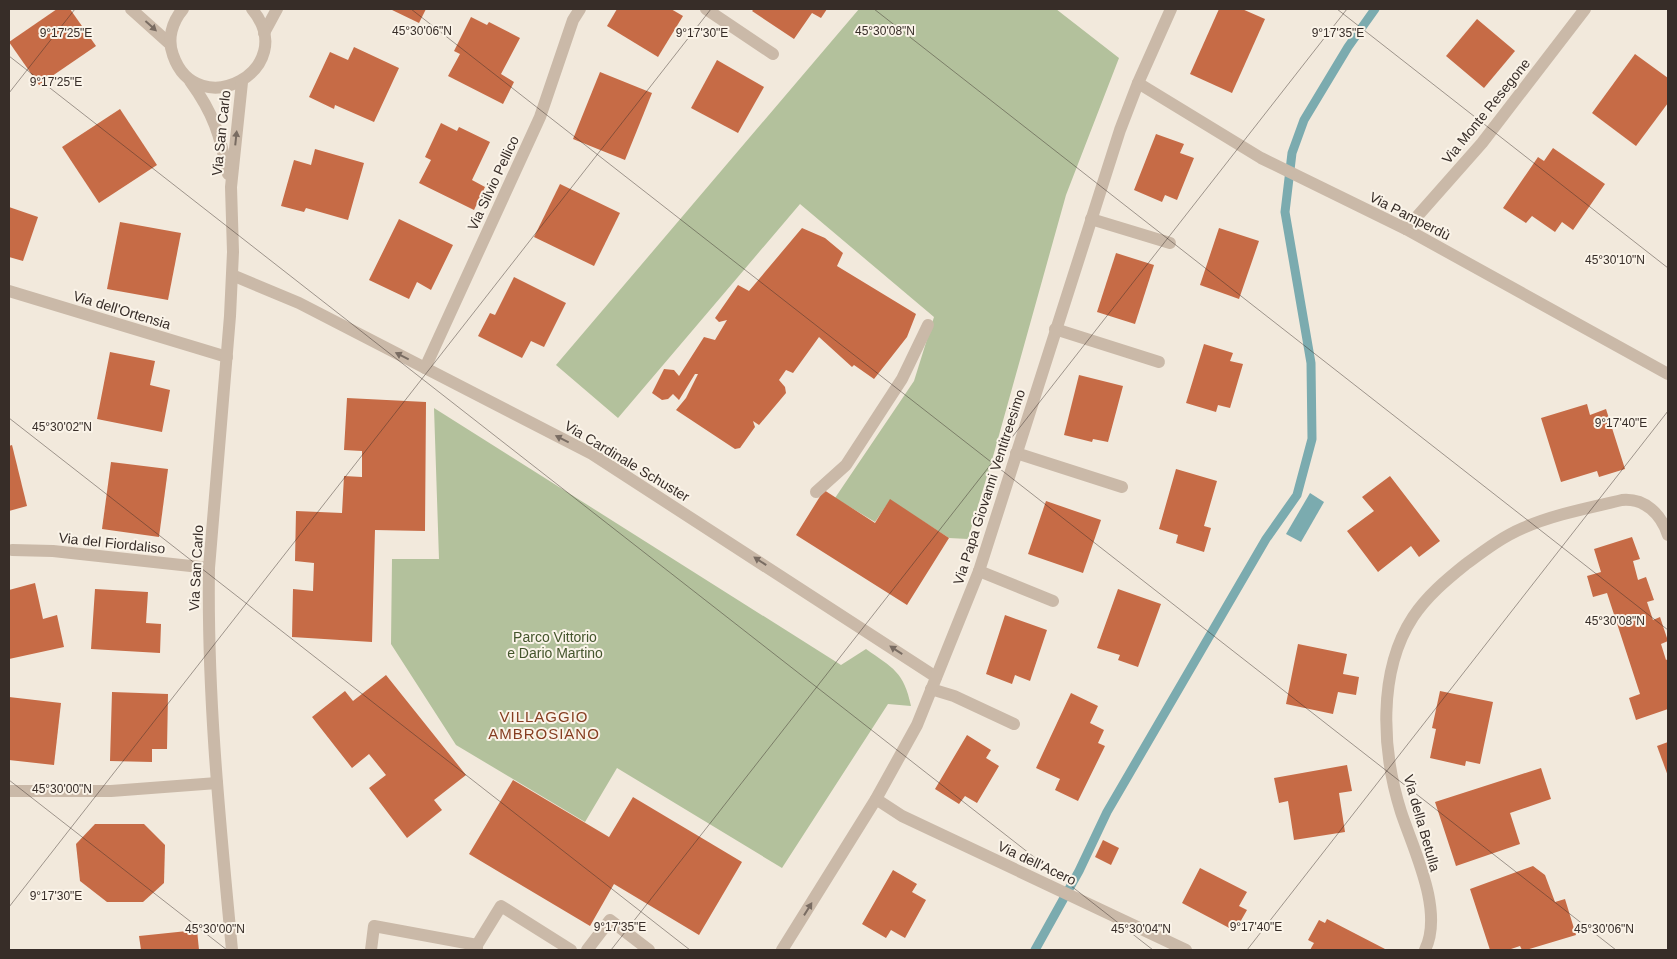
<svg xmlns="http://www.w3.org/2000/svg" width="1677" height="959" viewBox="0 0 1677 959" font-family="Arial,sans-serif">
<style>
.green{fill:#b3c19c}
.water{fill:#7babaf}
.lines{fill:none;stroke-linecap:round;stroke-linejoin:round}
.stream{stroke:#7babaf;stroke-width:9}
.building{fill:#c66b46}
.service{stroke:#cab9a8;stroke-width:12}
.pedestrian{stroke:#cab9a8;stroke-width:12}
.minor{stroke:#cab9a8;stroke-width:12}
.tertiary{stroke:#cab9a8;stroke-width:12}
.oneway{fill:#796c62}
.ticks{fill:none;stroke:#372d28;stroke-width:1;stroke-opacity:0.45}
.labels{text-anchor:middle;stroke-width:4;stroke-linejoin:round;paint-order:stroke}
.street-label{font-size:14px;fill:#372d28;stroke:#faf3e8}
.park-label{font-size:14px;fill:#44552c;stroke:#faf3e8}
.neighbourhood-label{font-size:15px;letter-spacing:1px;fill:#863e21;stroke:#faf3e8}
.ticks-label{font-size:12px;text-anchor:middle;fill:#372d28;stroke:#faf3e8;stroke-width:4;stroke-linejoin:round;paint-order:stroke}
</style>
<rect width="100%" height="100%" fill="#f2e9dc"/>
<g class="green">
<polygon points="859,9 1056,9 1119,58 1066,195 994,453 968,539 949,538 890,500 875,522 835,498 914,381 934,317 800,204 618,418 556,365"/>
<path d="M434 408 841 665 866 649C893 668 904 672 911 706L888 704 782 868 617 768 585 822 456 745 391 644 392 559H439Z"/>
</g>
<polygon class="water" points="1310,493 1324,502 1301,542 1286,534"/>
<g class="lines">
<polyline class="stream" points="1035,950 1079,871 1107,812 1266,539 1297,495 1312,439 1311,363 1285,212 1292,153 1304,120 1348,47 1375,9"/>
</g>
<g class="building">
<polygon points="57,9 70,9 96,46 39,85 9,42"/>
<polygon points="390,9 426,9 419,23"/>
<polygon points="617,9 671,9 683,16 658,57 607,26"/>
<polygon points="754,9 827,9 821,18 812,13 794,39 752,11"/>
<polygon points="1219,9 1242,9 1265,19 1232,93 1190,74"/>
<polygon points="471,17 487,25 489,22 520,38 501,74 514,82 503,104 448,76 460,54 454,51"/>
<polygon points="1477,19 1515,51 1484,88 1446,56"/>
<polygon points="354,47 399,68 374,122 335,105 334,109 309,97 330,52 348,60"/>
<polygon points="1635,54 1668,78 1668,103 1636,146 1592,113"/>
<polygon points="717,60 764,87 738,133 691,108"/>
<polygon points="600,72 652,93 625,160 573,139"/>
<polygon points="120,109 157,165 99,203 62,147"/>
<polygon points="441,123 457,131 459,127 490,142 472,180 485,187 474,210 419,183 431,160 425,157"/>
<polygon points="1156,134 1184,144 1180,153 1194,158 1177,200 1165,195 1162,202 1134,190"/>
<polygon points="1553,148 1605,184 1573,230 1562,222 1555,232 1532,216 1526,223 1503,208 1538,157 1544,161"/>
<polygon points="315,149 364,163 348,220 306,208 304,212 281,206 294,160 311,165"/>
<polygon points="560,184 620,213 594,266 534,237"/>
<polygon points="9,207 38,217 23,261 9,257"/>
<polygon points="399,219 453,245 431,290 417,282 409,299 369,280"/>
<polygon points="120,222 181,233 168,300 107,289"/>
<polygon points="802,228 825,238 843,253 837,266 916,314 907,337 874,379 854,365 852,367 819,337 793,373 786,370 779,380 785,387 786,393 759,425 753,421 755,427 740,448 735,449 676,410 686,398 698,374 695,374 679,400 673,394 668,399 662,400 652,393 664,369 674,370 679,376 704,337 715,340 727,320 719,322 715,318 738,285 749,291"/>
<polygon points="1219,228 1259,241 1239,299 1200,285"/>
<polygon points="1116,253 1154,265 1135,324 1097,312"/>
<polygon points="514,277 566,303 544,347 531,341 522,358 478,336 490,313 495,315"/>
<polygon points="1204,344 1233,353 1230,361 1243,364 1230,408 1218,405 1216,412 1186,403"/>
<polygon points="110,352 155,361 150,385 170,390 162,432 97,419"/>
<polygon points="1079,375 1123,386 1108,442 1093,439 1092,442 1064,435"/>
<polygon points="347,398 426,402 425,531 375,530 372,642 292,637 293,589 313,591 314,563 295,561 296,511 342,513 344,476 362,477 362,451 344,450"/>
<polygon points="1587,404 1590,415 1606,409 1625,469 1599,477 1597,471 1561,482 1541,418"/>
<polygon points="12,445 27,506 9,511 9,446"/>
<polygon points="111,462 168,469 159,537 102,529"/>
<polygon points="1176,469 1217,481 1204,526 1211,528 1204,552 1176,543 1178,535 1159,529"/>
<polygon points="1390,476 1440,541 1419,557 1411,546 1378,572 1347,531 1374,511 1362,497"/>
<polygon points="824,490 875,523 890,499 949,538 907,605 796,535"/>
<polygon points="1046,501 1101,520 1083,573 1028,554"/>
<polygon points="1632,537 1640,559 1633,561 1638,580 1646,577 1654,600 1647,602 1653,620 1660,617 1668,641 1661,644 1666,660 1668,659 1668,709 1636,720 1629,698 1640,694 1607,593 1593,597 1587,576 1601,572 1594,549"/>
<polygon points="35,583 43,619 57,615 64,647 9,659 9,590"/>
<polygon points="95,589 148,592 146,623 161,624 160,653 91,649"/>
<polygon points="1118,589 1161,604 1138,667 1118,660 1120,655 1097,648"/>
<polygon points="1005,615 1047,630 1030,681 1015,675 1012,684 986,674"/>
<polygon points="1298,644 1347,654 1343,674 1359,677 1356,695 1338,692 1333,714 1286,704"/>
<polygon points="386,675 466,775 434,800 442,810 407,838 369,788 386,775 369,754 352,768 312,717 345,691 353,701"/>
<polygon points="1440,691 1493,702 1480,764 1466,761 1465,766 1430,758 1436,729 1432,728"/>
<polygon points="112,692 168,694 167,749 152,749 152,762 110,761"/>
<polygon points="1071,693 1098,706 1090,723 1104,730 1098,743 1105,746 1078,801 1055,790 1060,779 1036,768"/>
<polygon points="9,697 61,703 54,765 9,760"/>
<polygon points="967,735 991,750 986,758 999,766 977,803 965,796 959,804 935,789"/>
<polygon points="1668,742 1668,776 1657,746"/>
<polygon points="1347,765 1352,791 1339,793 1345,832 1294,840 1288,801 1279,803 1274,778"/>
<polygon points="1541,768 1551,799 1510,813 1520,844 1456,866 1435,802"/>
<polygon points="513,780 609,837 633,797 742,862 699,935 614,884 590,926 469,854"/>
<polygon points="95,824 144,824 165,845 164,883 143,902 107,902 80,881 76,844"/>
<polygon points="1103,840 1119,848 1111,865 1095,857"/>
<polygon points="1533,866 1545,875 1555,902 1565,899 1576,935 1526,950 1522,950 1520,946 1508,950 1490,950 1470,889"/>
<polygon points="1200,868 1247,892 1239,906 1247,910 1235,931 1182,903"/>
<polygon points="893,870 917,884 912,892 926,900 905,938 891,930 886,938 862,924"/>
<polygon points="1327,919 1385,949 1310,950 1314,943 1308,940 1319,920 1325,923"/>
<polygon points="197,930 199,950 141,950 139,936"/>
</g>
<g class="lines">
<g class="service">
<polyline points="1091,219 1170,243"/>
<polyline points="1055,329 1159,362"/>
<polyline points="1016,453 1122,487"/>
<polyline points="816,492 846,465 902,379 928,325"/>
<polyline points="979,571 1053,601"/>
<polyline points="931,689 954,696 1014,724"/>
</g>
<g class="pedestrian">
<polyline points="477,945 501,906 571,950"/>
<polyline points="371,950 374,926 477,945 477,950"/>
<polyline points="587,950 610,920 649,950"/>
</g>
<g class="minor">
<polyline points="706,9 773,54"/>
<polyline points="264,33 277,9"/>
<polyline points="1138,83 1261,158 1406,229 1668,374"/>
<polyline points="1406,229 1482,143 1585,9"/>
<polyline points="232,275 299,303 592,454 936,677"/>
<polyline points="9,291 227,357"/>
<polyline points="425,368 540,117 573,20 580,9"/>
<polyline points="12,550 53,551 209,568"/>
<polyline points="9,791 111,791 217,783"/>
<polyline points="876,799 902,816 1186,950"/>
<polyline points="782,950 876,799 917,725 979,571 1120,130 1138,83 1171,9"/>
<path d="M1425 950C1444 911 1414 851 1401 812 1382 752 1377 672 1413 617 1427 596 1446 580 1466 564 1485 550 1502 537 1523 528 1555 514 1589 508 1622 500 1645 498 1661 514 1668 535"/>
</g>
<g class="tertiary">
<polyline points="131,9 170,44"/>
<path d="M183 9C172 22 167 39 173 55 197 125 302 69 252 9"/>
<path d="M190 81C214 114 220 135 228 174"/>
<path d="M232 950C220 823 207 696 209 568L230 316 233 252 231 187 242 82"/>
</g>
</g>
<defs><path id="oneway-solid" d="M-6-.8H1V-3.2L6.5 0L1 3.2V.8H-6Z" transform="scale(1.25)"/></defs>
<g class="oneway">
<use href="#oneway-solid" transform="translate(151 26) rotate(42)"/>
<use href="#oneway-solid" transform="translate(236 138) rotate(-84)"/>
<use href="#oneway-solid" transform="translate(402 356) rotate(-153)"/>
<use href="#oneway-solid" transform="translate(562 439) rotate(-153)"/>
<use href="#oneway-solid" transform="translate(760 561) rotate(-147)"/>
<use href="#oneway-solid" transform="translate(896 650) rotate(-147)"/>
<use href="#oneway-solid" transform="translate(808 909) rotate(-58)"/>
</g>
<path class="ticks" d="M411 9 1616 950M874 9 1668 630M1337 9 1668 268M9 56 1153 950M9 93 75 9M9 418 690 950M9 780 227 950M9 907 711 9M611 950 1347 9M1247 950 1668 411"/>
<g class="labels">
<g class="street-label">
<text transform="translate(1486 111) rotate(-51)" y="5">Via Monte Resegone</text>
<text transform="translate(221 133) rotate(-84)" y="5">Via San Carlo</text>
<text transform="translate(493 183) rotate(-65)" y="5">Via Silvio Pellico</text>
<text transform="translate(1410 216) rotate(27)" y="5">Via Pamperdù</text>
<text transform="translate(122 310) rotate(17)" y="5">Via dell'Ortensia</text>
<text transform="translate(627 461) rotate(31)" y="5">Via Cardinale Schuster</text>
<text transform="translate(989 487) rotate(-72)" y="5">Via Papa Giovanni Ventitreesimo</text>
<text transform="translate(112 543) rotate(6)" y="5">Via del Fiordaliso</text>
<text transform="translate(196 568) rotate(-87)" y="5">Via San Carlo</text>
<text transform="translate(1422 823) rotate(74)" y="5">Via della Betulla</text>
<text transform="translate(1037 863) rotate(25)" y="5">Via dell'Acero</text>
</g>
<g class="park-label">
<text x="555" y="642">Parco Vittorio<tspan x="555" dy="16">e Dario Martino</tspan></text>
</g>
<g class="neighbourhood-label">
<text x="544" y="722">VILLAGGIO<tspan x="544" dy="17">AMBROSIANO</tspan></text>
</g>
</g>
<g class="ticks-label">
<text x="422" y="35">45°30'06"N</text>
<text x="885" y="35">45°30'08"N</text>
<text x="66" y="37">9°17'25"E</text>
<text x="702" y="37">9°17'30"E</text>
<text x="1338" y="37">9°17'35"E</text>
<text x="56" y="86">9°17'25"E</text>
<text x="1615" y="264">45°30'10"N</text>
<text x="1621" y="427">9°17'40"E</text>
<text x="62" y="431">45°30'02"N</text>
<text x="1615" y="625">45°30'08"N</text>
<text x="62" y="793">45°30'00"N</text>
<text x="56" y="900">9°17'30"E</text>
<text x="620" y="931">9°17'35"E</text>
<text x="1256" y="931">9°17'40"E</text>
<text x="215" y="933">45°30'00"N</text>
<text x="1141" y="933">45°30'04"N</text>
<text x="1604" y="933">45°30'06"N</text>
</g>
<rect width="1677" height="959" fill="none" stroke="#372d28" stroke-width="20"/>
</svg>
